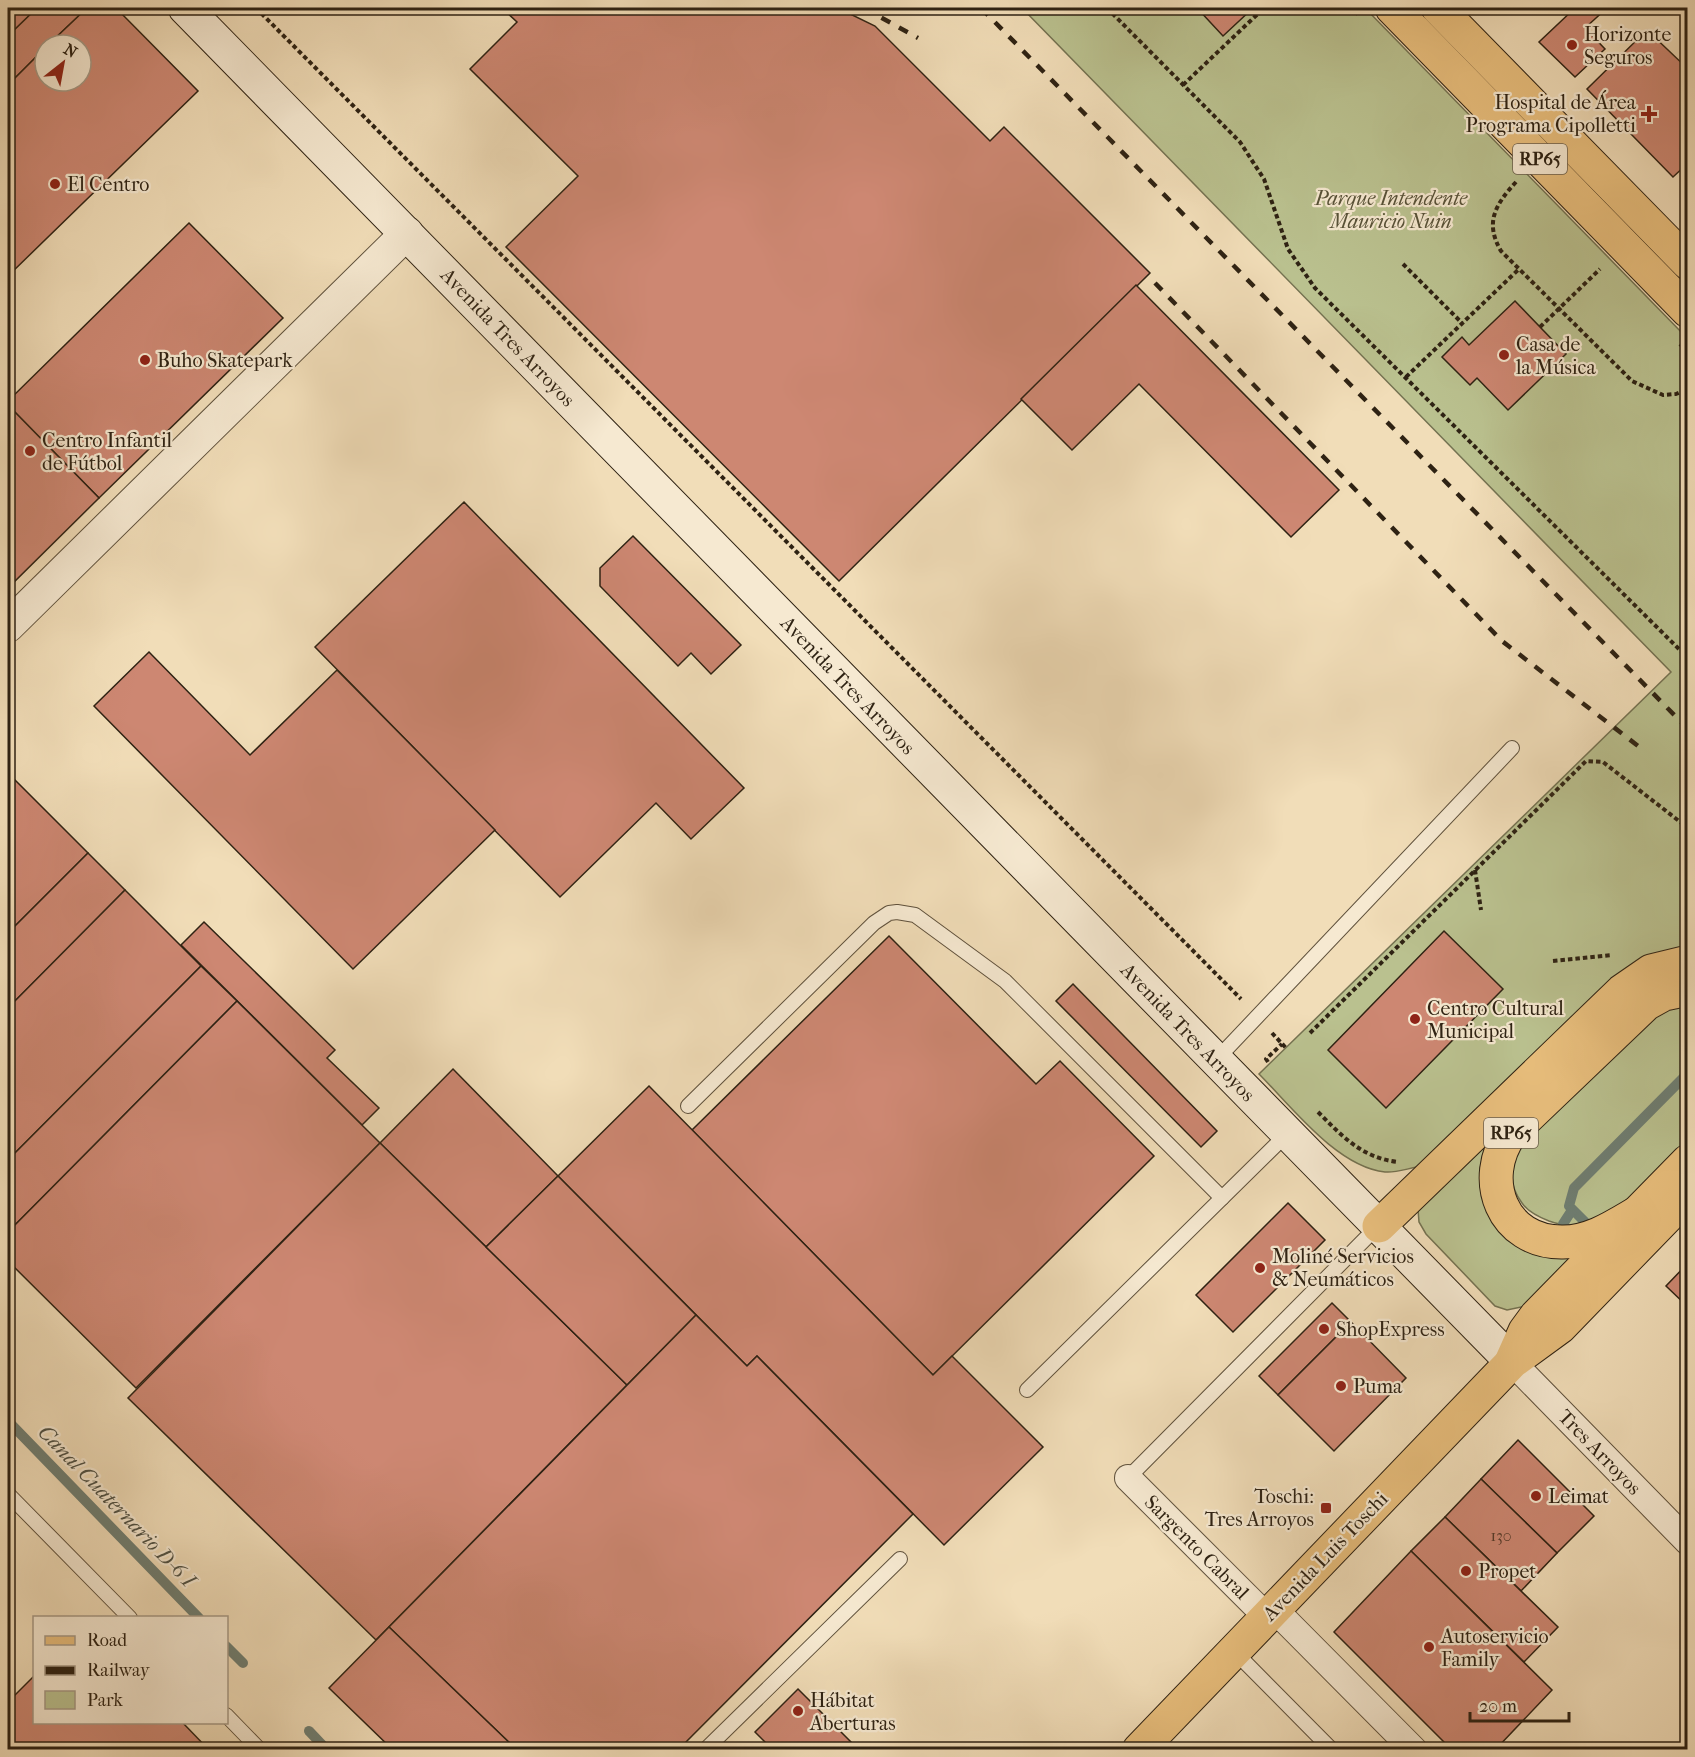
<svg xmlns="http://www.w3.org/2000/svg" width="1695" height="1757" viewBox="0 0 1695 1757" font-family="'IM FELL French Canon',serif">
<style>
.green{fill:#bac18f;stroke:#747251;stroke-width:1.5}
.lines{fill:none;stroke-linecap:round;stroke-linejoin:round}
.stream{stroke:#6f7e72;stroke-width:10}
.building{fill:#cd8772;stroke:#2e2213;stroke-width:1.5}
.service-casing{stroke:#5f513c;stroke-width:16}
.minor-casing{stroke:#5f513c;stroke-width:28}
.tertiary-casing{stroke:#5f513c;stroke-width:34}
.secondary-casing{stroke:#2e2213;stroke-width:35}
.primary-casing{stroke:#2e2213;stroke-width:35}
.path{stroke:#2e2213;stroke-width:4;stroke-dasharray:4.5 3;stroke-linecap:butt}
.service{stroke:#f6e9d1;stroke-width:14}
.minor{stroke:#f6e9d1;stroke-width:26}
.tertiary{stroke:#f6e9d1;stroke-width:32}
.secondary{stroke:#f6e9d1;stroke-width:33}
.primary{stroke:#e8be7c;stroke-width:33}
.rail{stroke:#2e2213;stroke-width:4.5;stroke-dasharray:10 10;stroke-linecap:butt}
.poi-dot{fill:#8f2418;stroke:#f6e9d1;stroke-width:2}
.labels{text-anchor:middle;stroke-width:4.5;stroke-linejoin:round;paint-order:stroke}
.number-label{font-size:16px;fill:#563b2b}
.shield{fill:#f6e9d1;stroke:#6a5e4c;stroke-width:1.5}
.shield-label{font-size:18px;font-weight:bold;fill:#2e2213}
.poi-label{font-size:20px;fill:#2e2213;stroke:#f6e9d1;text-anchor:start}
.park-label{font-size:20px;font-style:italic;fill:#585238;stroke:#f6e9d1}
.street-label{font-size:20px;fill:#2e2213;stroke:#f6e9d1}
.water-label{font-size:21px;font-style:italic;fill:#4f5043;stroke:#f6e9d1}
</style>
<rect width="100%" height="100%" fill="#f1ddb8"/>
<filter id="stains"><feTurbulence type="fractalNoise" baseFrequency=".00333" numOctaves="4"/><feColorMatrix values="0 0 0 0 .2 0 0 0 0 .09 0 0 0 0 .02 0 0 0 .5 -.17"/></filter>
<radialGradient id="worn" r=".72"><stop offset=".6" stop-color="#630" stop-opacity="0"/><stop offset="1" stop-color="#630" stop-opacity=".3"/></radialGradient>
<g class="green">
<path d="M1022 8H1365L1687 338V951L1417 1167C1406 1169 1395 1173 1385 1172 1337 1167 1291 1106 1259 1074L1671 672Z"/>
<path d="M1687 1000V1140C1653 1175 1606 1242 1549 1221 1539 1217 1528 1212 1522 1203 1509 1186 1509 1165 1517 1147L1659 1012Z"/>
<polygon points="1485,1146 1480,1169 1483,1196 1571,1259 1526,1306 1507,1310 1495,1306 1426,1234 1419,1222 1418,1209"/>
</g>
<g class="lines">
<g class="stream">
<polyline points="1586,1223 1569,1206 1574,1188 1688,1073"/>
<polyline points="1563,1224 1572,1210"/>
<polyline points="8,1421 199,1618"/>
<polyline points="226,1646 243,1663"/>
<polyline points="309,1731 327,1750"/>
</g>
</g>
<g class="building">
<polygon points="8,8 37,8 8,36"/>
<polygon points="37,8 87,8 48,45 45,45 45,48 8,85 8,36"/>
<polygon points="87,8 116,8 198,91 8,276 8,85 45,48 45,81 81,81 81,45 48,45"/>
<polygon points="502,8 838,8 875,26 990,141 1004,127 1150,273 839,581 506,247 578,176 470,69 517,22"/>
<polygon points="1197,8 1253,8 1223,36"/>
<polygon points="1575,8 1607,8 1585,28 1605,49 1575,77 1539,42"/>
<polygon points="1647,30 1688,69 1688,163 1673,177 1587,89"/>
<polygon points="189,223 283,318 99,498 8,405 8,401"/>
<polygon points="1136,285 1339,490 1291,537 1139,384 1072,450 1021,399"/>
<polygon points="1515,301 1566,354 1508,410 1477,378 1470,385 1442,357 1462,337 1469,345"/>
<polygon points="8,405 99,498 11,585 8,581"/>
<polygon points="464,502 744,788 691,839 656,803 560,897 315,647"/>
<polygon points="633,536 741,645 711,674 691,653 678,666 600,586 600,568"/>
<polygon points="149,652 250,755 337,670 495,830 353,969 94,706"/>
<polygon points="8,773 88,853 8,933"/>
<polygon points="88,853 125,890 8,1008 8,933"/>
<polygon points="125,890 201,966 8,1160 8,1008"/>
<polygon points="204,922 335,1050 327,1058 379,1108 362,1125 181,945"/>
<polygon points="1444,931 1503,989 1386,1108 1328,1050"/>
<polygon points="889,936 1036,1084 1060,1061 1154,1156 933,1375 692,1130"/>
<polygon points="201,966 237,1001 8,1232 8,1160"/>
<polygon points="1073,984 1217,1131 1201,1147 1056,1001"/>
<polygon points="237,1001 380,1143 136,1388 8,1261 8,1232"/>
<polygon points="453,1069 558,1176 486,1247 380,1143"/>
<polygon points="649,1086 933,1375 952,1356 1043,1447 944,1545 757,1356 747,1366 558,1176"/>
<polygon points="380,1143 627,1385 376,1640 128,1398"/>
<polygon points="558,1176 696,1315 627,1385 486,1247"/>
<polygon points="1288,1203 1325,1240 1233,1332 1196,1295"/>
<polygon points="1688,1263 1688,1307 1666,1286"/>
<polygon points="1332,1303 1351,1322 1278,1395 1259,1376"/>
<polygon points="696,1315 747,1366 757,1356 913,1514 678,1750 517,1750 389,1627"/>
<polygon points="1351,1322 1406,1378 1334,1451 1278,1395"/>
<polygon points="1518,1440 1594,1516 1557,1553 1481,1479"/>
<polygon points="1481,1479 1557,1553 1521,1591 1445,1517"/>
<polygon points="1445,1517 1558,1627 1524,1662 1411,1551"/>
<polygon points="1411,1551 1552,1690 1495,1750 1452,1750 1334,1632"/>
<polygon points="389,1627 517,1750 393,1750 329,1688"/>
<polygon points="34,1676 34,1722 182,1722 209,1750 8,1750 8,1702"/>
<polygon points="798,1689 859,1750 773,1750 755,1732"/>
</g>
<g class="lines">
<g class="service-casing">
<g id="service">
<polyline points="1216,1060 1512,748"/>
<polyline points="688,1106 874,923 889,913 897,912 915,915 1005,981 1222,1198"/>
<polyline points="1027,1390 1288,1133"/>
<polyline points="1128,1478 1378,1226"/>
<polyline points="8,1494 130,1618"/>
<polyline points="1234,1651 1332,1750"/>
<polyline points="226,1715 260,1750"/>
<polyline points="705,1750 900,1559"/>
</g>
</g>
<g class="minor-casing">
<g id="minor">
<polyline points="1512,1362 1688,1542"/>
<polyline points="1128,1478 1267,1617"/>
<polyline points="1274,1609 1414,1750"/>
</g>
</g>
<g class="tertiary-casing">
<polyline id="tertiary" points="8,626 407,233"/>
</g>
<g class="secondary-casing">
<polyline id="secondary" points="185,8 1512,1362"/>
</g>
<g class="primary-casing">
<g id="primary">
<polyline points="1392,8 1688,311"/>
<polyline points="1438,8 1688,263"/>
<path d="M1635 1214C1613 1227 1590 1242 1563 1242 1502 1243 1478 1179 1511 1133L1646 1004 1664 994 1688 989"/>
<polyline points="1379,1226 1622,991 1651,971 1688,962"/>
<polyline points="1512,1360 1525,1331 1536,1316 1688,1161"/>
<polyline points="1139,1750 1512,1362 1560,1327 1688,1195"/>
</g>
</g>
<g class="path">
<polyline points="256,8 1241,999"/>
<polyline points="1107,8 1240,142 1264,179 1288,249 1315,288 1688,658"/>
<polyline points="1352,8 1358,14"/>
<polyline points="1183,85 1264,8"/>
<path d="M1516 182C1496 204 1484 222 1501 251L1632 381 1663 395 1676 394 1688 389"/>
<polyline points="1403,264 1462,323"/>
<polyline points="1540,327 1600,269"/>
<polyline points="1680,344 1688,352"/>
<polyline points="1406,377 1519,269"/>
<polyline points="1681,652 1688,646"/>
<polyline points="1475,870 1481,910"/>
<polyline points="1553,961 1612,955"/>
<polyline points="1272,1033 1286,1048"/>
<polyline points="1310,1033 1586,761 1603,762 1688,828"/>
<polyline points="1268,1062 1266,1059 1282,1044"/>
<path d="M1318 1112C1342 1136 1362 1158 1398 1162"/>
</g>
<use href="#service" class="service"/>
<use href="#minor" class="minor"/>
<use href="#tertiary" class="tertiary"/>
<use href="#secondary" class="secondary"/>
<use href="#primary" class="primary"/>
<g class="rail">
<polyline points="864,8 918,38"/>
<polyline points="981,8 1688,729"/>
<polyline points="1155,283 1502,641 1642,749"/>
</g>
</g>
<g class="poi-dot">
<circle cx="1572" cy="45" r="6"/>
<path d="M1646 105h6v6h6v6h-6v6h-6v-6h-6v-6h6z"/>
<circle cx="55" cy="184" r="6"/>
<circle cx="1504" cy="355" r="6"/>
<circle cx="145" cy="360" r="6"/>
<circle cx="30" cy="451" r="6"/>
<circle cx="1415" cy="1019" r="6"/>
<circle cx="1260" cy="1268" r="6"/>
<circle cx="1324" cy="1329" r="6"/>
<circle cx="1341" cy="1386" r="6"/>
<circle cx="1536" cy="1496" r="6"/>
<rect x="1320" y="1502" width="12" height="12" rx="3"/>
<circle cx="1466" cy="1571" r="6"/>
<circle cx="1429" cy="1647" r="6"/>
<circle cx="798" cy="1711" r="6"/>
</g>
<g class="labels">
<g class="number-label">
<text x="1501" y="1541">130</text>
</g>
<g class="shield">
<rect x="1513" y="144" width="54" height="30" rx="4.5"/>
<rect x="1484" y="1118" width="54" height="30" rx="4.5"/>
</g>
<g class="shield-label">
<text x="1540" y="165">RP65</text>
<text x="1511" y="1139">RP65</text>
</g>
<g class="poi-label">
<text x="1584" y="41">Horizonte<tspan x="1584" dy="23">Seguros</tspan></text>
<text x="1636" y="109" text-anchor="end">Hospital de Área<tspan x="1636" dy="23">Programa Cipolletti</tspan></text>
<text x="67" y="191">El Centro</text>
<text x="1516" y="351">Casa de<tspan x="1516" dy="23">la Música</tspan></text>
<text x="157" y="367">Buho Skatepark</text>
<text x="42" y="447">Centro Infantil<tspan x="42" dy="23">de Fútbol</tspan></text>
<text x="1427" y="1015">Centro Cultural<tspan x="1427" dy="23">Municipal</tspan></text>
<text x="1272" y="1263">Moliné Servicios<tspan x="1272" dy="23">&amp; Neumáticos</tspan></text>
<text x="1336" y="1336">ShopExpress</text>
<text x="1353" y="1393">Puma</text>
<text x="1314" y="1503" text-anchor="end">Toschi:<tspan x="1314" dy="23">Tres Arroyos</tspan></text>
<text x="1548" y="1503">Leimat</text>
<text x="1478" y="1578">Propet</text>
<text x="1441" y="1643">Autoservicio<tspan x="1441" dy="23">Family</tspan></text>
<text x="810" y="1707">Hábitat<tspan x="810" dy="23">Aberturas</tspan></text>
</g>
<g class="park-label">
<text x="1391" y="205">Parque Intendente<tspan x="1391" dy="23">Mauricio Nuin</tspan></text>
</g>
<g class="street-label">
<text transform="translate(508 337) rotate(46)" y="7">Avenida Tres Arroyos</text>
<text transform="translate(848 685) rotate(46)" y="7">Avenida Tres Arroyos</text>
<text transform="translate(1188 1032) rotate(46)" y="7">Avenida Tres Arroyos</text>
<text transform="translate(1600 1452) rotate(46)" y="7">Tres Arroyos</text>
<text transform="translate(1197 1547) rotate(45)" y="7">Sargento Cabral</text>
<text transform="translate(1325 1556) rotate(-46)" y="7">Avenida Luis Toschi</text>
</g>
<g class="water-label">
<text transform="translate(117 1506) rotate(46)" y="7">Canal Cuaternario D-6 I</text>
</g>
</g>
<rect width="1695" height="1757" fill="none" stroke="#f1ddb8" stroke-width="30"/>
<rect x="9" y="9" width="1677" height="1739" fill="none" stroke="#2e2213" stroke-width="3"/>
<rect x="15" y="15" width="1665" height="1727" fill="none" stroke="#2e2213" stroke-width="1.5"/>
<rect x="33" y="1616" width="195" height="108" fill="#f6e9d1" stroke="#a69985" stroke-width="1.5"/>
<rect x="45" y="1636" width="30" height="9" fill="#e8be7c" stroke="#a69985" stroke-width="1.5"/>
<text x="87" y="1646" font-size="18" fill="#2e2213">Road</text>
<rect x="45" y="1666" width="30" height="9" fill="#2e2213" stroke="#a69985" stroke-width="1.5"/>
<text x="87" y="1676" font-size="18" fill="#2e2213">Railway</text>
<rect x="45" y="1691" width="30" height="18" fill="#bac18f" stroke="#a69985" stroke-width="1.5"/>
<text x="87" y="1706" font-size="18" fill="#2e2213">Park</text>
<g transform="translate(63 63) rotate(31)"><circle r="28" fill="#f6e9d1" stroke="#a69985" stroke-width="1.5"/>
<path d="M0-4.5L10 22L0 15L-10 22Z" fill="#8f2418"/>
<text y="-9" font-size="16" font-weight="bold" text-anchor="middle" fill="#2e2213">N</text>
</g>
<path d="M1470 1712v9h99v-9" fill="none" stroke="#2e2213" stroke-width="3"/>
<text x="1479" y="1712" font-size="18" fill="#2e2213" stroke="#f6e9d1" stroke-width="4.5" paint-order="stroke">20 m</text>
<rect width="100%" height="100%" filter="url(#stains)"/>
<rect width="100%" height="100%" fill="url(#worn)"/>
</svg>
